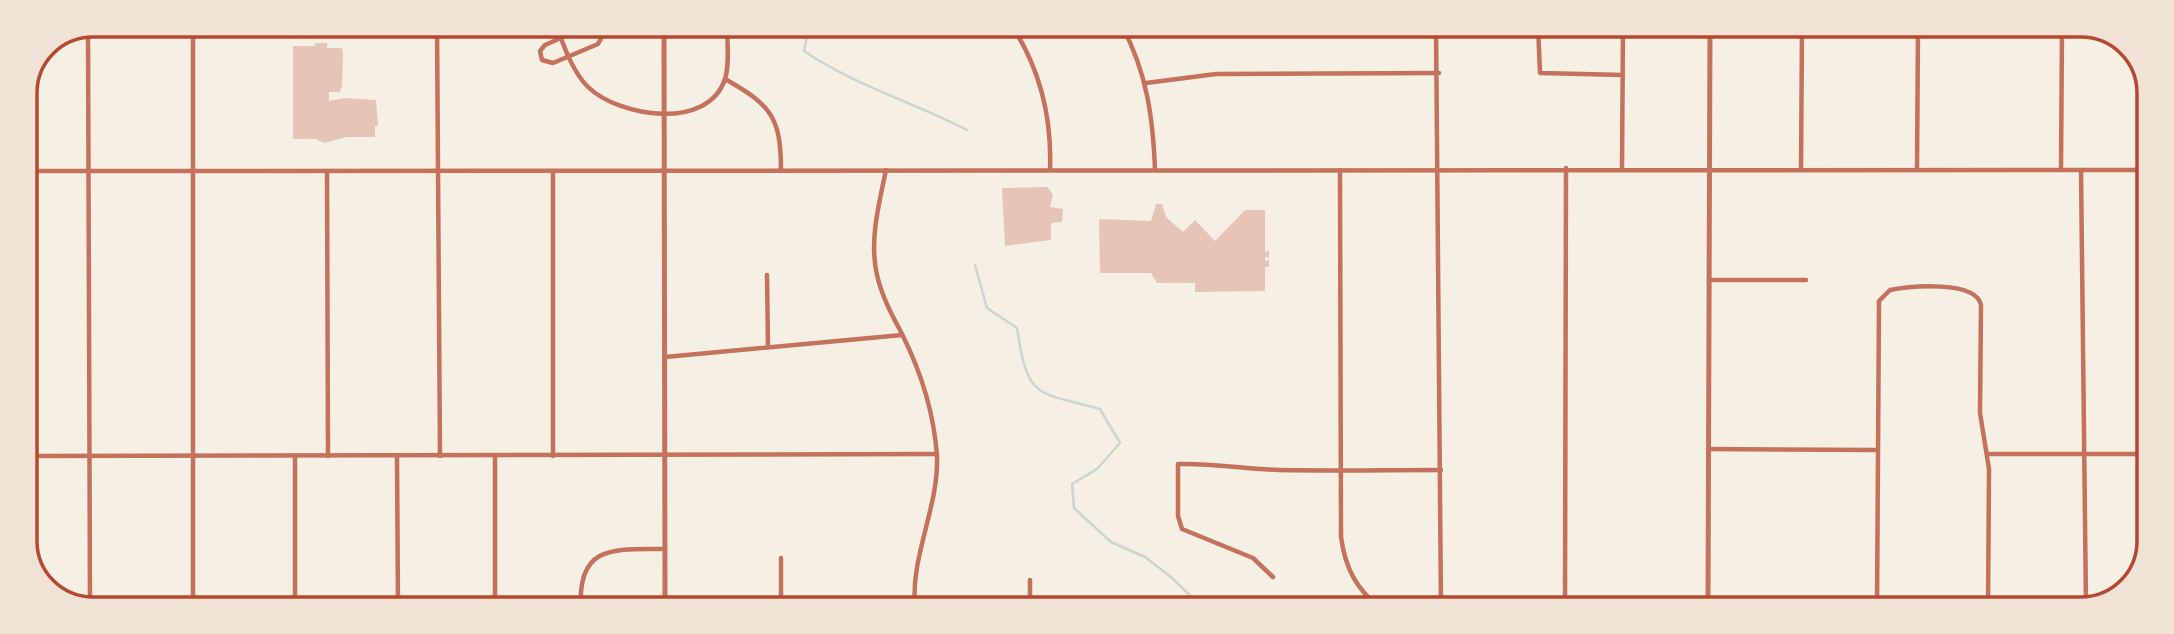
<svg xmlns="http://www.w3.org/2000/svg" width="2174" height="634" viewBox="0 0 2174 634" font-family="Inter,sans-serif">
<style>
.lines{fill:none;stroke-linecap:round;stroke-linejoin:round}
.stream{stroke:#c9d6d2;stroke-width:2.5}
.building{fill:#e6c5b7}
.minor{stroke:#c5725c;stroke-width:4.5}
.tertiary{stroke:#c5725c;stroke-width:5}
.rim{fill:none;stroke:#b5482f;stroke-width:3.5}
</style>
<rect width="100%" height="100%" fill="#f6efe4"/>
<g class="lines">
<g class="stream">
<path d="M809 25 804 51C854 85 913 102 967 130"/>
<path d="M975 265 987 308 1017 328C1028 400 1035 391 1100 409L1120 443 1097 469 1072 484 1074 508 1111 542 1145 557 1171 577 1204 609"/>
</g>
</g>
<g class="building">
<polygon points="315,43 327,43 327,48 342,48 343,53 342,86 340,92 329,92 329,101 345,98 376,100 378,126 375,126 375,137 346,137 324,143 316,139 293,139 293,46 315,46"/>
<polygon points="1047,187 1053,194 1050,207 1063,209 1062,222 1051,223 1051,240 1005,246 1002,188"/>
<polygon points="1156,204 1162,204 1166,217 1183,232 1195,220 1215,241 1245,210 1265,210 1265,252 1269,251 1269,257 1265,257 1265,261 1269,260 1269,267 1265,267 1265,291 1195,292 1195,283 1157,283 1151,273 1100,273 1099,219 1151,221"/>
</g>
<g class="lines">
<g class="minor">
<polyline points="437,25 440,456"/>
<path d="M556 25C564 46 572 71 588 87 619 117 708 131 725 79 730 63 727 42 727 25"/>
<polyline points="590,25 545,45 540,51 542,60 553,63 598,44 604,33 598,25"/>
<polyline points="88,26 90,607"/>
<path d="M1012 26C1040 69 1052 118 1050 170"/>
<path d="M1122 26C1147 73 1153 118 1155 170"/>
<polyline points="1436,26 1441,609"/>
<polyline points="1538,26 1540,73 1623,75"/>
<path d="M725 79C771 105 781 117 781 170"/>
<polyline points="1146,83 1216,74 1439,73"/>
<polyline points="1622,168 1623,26"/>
<polyline points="1801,169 1802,26"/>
<polyline points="1917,169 1918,27"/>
<path d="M886 170C879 204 869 241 877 275 882 297 892 315 902 334 921 372 934 413 937 456 939 507 910 557 915 608"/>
<path d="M1340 170 1341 537C1345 567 1356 590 1382 609"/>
<polyline points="2061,170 2062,27"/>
<polyline points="2081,170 2086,608"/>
<polyline points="25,171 2149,170"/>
<polyline points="327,171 328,456"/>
<polyline points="767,275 768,347"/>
<polyline points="1709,280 1806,280"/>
<polyline points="665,357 902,335"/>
<polyline points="1708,449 1878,450"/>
<polyline points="1988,454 2148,454"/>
<polyline points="25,456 937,454"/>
<polyline points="397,456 398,608"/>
<polyline points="495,456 495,608"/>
<polyline points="553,456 553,171"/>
<polyline points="781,558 781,608"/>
<path d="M1273 577 1253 558 1182 529 1178 516V464C1212 463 1245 469 1279 470 1333 471 1387 470 1441 470"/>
<polyline points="1030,580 1030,608"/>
<polyline points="193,607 193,25"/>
<polyline points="295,608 295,456"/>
<path d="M581 608C577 544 615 549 665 549"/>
<polyline points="1565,609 1566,168"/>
<path d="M1877 609 1879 301 1890 290C1910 286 1976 280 1981 305L1980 413 1989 469 1988 609"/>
</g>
<g class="tertiary">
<polyline points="664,25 665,608"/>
<polyline points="1708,609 1710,26"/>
</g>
</g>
<path d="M0 0H2174V634H0ZM93 37H2081A56 56 0 0 1 2137 93V541A56 56 0 0 1 2081 597H93A56 56 0 0 1 37 541V93A56 56 0 0 1 93 37Z" fill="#f1e2d6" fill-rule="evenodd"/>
<path class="rim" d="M93 37H2081A56 56 0 0 1 2137 93V541A56 56 0 0 1 2081 597H93A56 56 0 0 1 37 541V93A56 56 0 0 1 93 37Z"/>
</svg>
